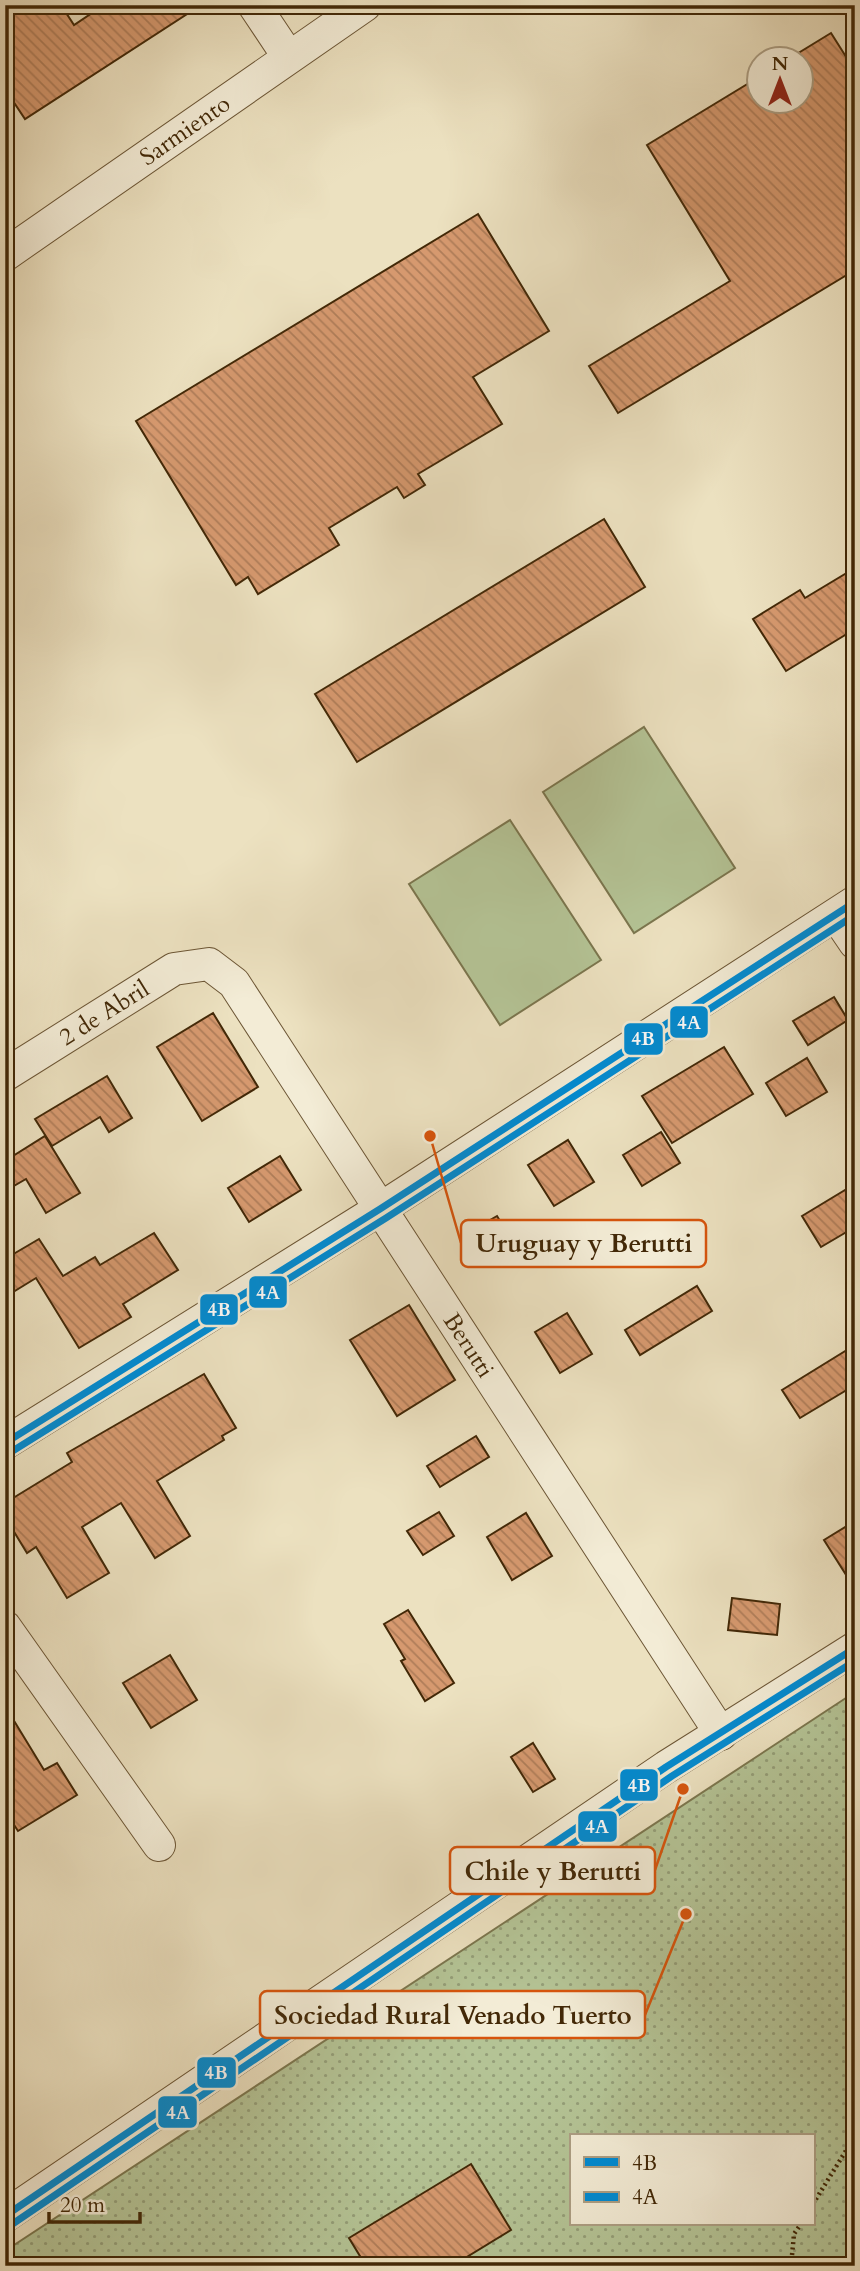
<svg xmlns="http://www.w3.org/2000/svg" width="860" height="2271" viewBox="0 0 860 2271" font-family="Cardo,serif">
<style>
.park{fill:url(#park-dots);stroke:#7b764e;stroke-width:2;fill-rule:evenodd}
.garden{fill:#b4c395;stroke:#7b764e;stroke-width:2}
.building{fill:url(#building-back-hatch);stroke:#422807;stroke-width:2}
.lines{fill:none;stroke-linecap:round;stroke-linejoin:round}
.minor-casing{stroke:#6c5635;stroke-width:34}
.path{stroke:#422807;stroke-width:4.5;stroke-dasharray:2 3.5;stroke-linecap:butt}
.minor{stroke:#f3ecd6;stroke-width:32}
.bus-1-casing{stroke:#f3ecd6;stroke-width:12}
.bus-2-casing{stroke:#f3ecd6;stroke-width:12}
.bus-1{stroke:#008bd3;stroke-width:7}
.bus-2{stroke:#008bd3;stroke-width:7}
.labels{text-anchor:middle;stroke-width:6;stroke-linejoin:round;paint-order:stroke}
.street-label{font-size:24px;fill:#422807;stroke:#f3ecd6}
.leader{fill:none;stroke:#d7540c;stroke-width:2.5}
.callout-dot{fill:#d7540c;stroke:#f3ecd6;stroke-width:2.5}
.callout{fill:#f3ecd6;stroke:#d7540c;stroke-width:2.5}
.callout-label{font-size:26px;text-anchor:middle;font-weight:bold;fill:#422807}
.line-badge{stroke:#f3ecd6;stroke-width:2.5}
.badge-label{font-size:19px;text-anchor:middle;font-weight:bold;fill:#fff}
</style>
<defs>
<pattern id="park-dots" width="8" height="8" patternUnits="userSpaceOnUse" patternTransform="scale(1.75)"><rect width="8" height="8" fill="#b4c395"/><path d="M2 2h.1M6 6h.1" fill="none" stroke="#949e78" stroke-width="1.8" stroke-linecap="round"/></pattern>
<pattern id="building-back-hatch" width="6" height="6" patternUnits="userSpaceOnUse" patternTransform="scale(1.75)"><rect width="6" height="6" fill="#d6996f"/><path d="M-1 5l2 2M0 0l6 6M5-1l2 2" fill="none" stroke="#af7d59"/></pattern>
</defs>
<rect width="100%" height="100%" fill="#ece1c0"/>
<filter id="stains"><feTurbulence type="fractalNoise" baseFrequency=".00286" numOctaves="4"/><feColorMatrix values="0 0 0 0 .2 0 0 0 0 .09 0 0 0 0 .02 0 0 0 .5 -.17"/></filter>
<radialGradient id="worn" r=".72"><stop offset=".6" stop-color="#630" stop-opacity="0"/><stop offset="1" stop-color="#630" stop-opacity=".3"/></radialGradient>
<path class="park" d="M855 1692V2266H5V2251ZM571 2136H813V2224H571Z"/>
<g class="garden">
<polygon points="644,727 735,868 634,933 543,792"/>
<polygon points="510,820 601,960 500,1025 409,884"/>
</g>
<g class="building">
<polygon points="5,5 61,5 74,25 104,5 201,5 25,119 5,89"/>
<polygon points="831,33 855,71 855,270 618,413 589,366 730,281 647,145 759,77 759,102 801,102 801,60 787,60"/>
<polygon points="478,214 549,331 473,377 502,424 418,474 425,485 404,498 397,487 329,528 339,545 258,594 248,577 236,585 136,421"/>
<polygon points="604,519 645,587 357,762 315,694"/>
<polygon points="855,568 855,629 786,671 753,619 800,590 805,598"/>
<polygon points="834,997 848,1020 808,1045 793,1021"/>
<polygon points="213,1013 258,1087 202,1121 157,1047"/>
<polygon points="724,1047 753,1094 672,1143 642,1096"/>
<polygon points="807,1058 827,1092 786,1116 766,1083"/>
<polygon points="107,1076 132,1118 109,1132 100,1117 52,1146 35,1119"/>
<polygon points="661,1132 680,1163 642,1186 623,1155"/>
<polygon points="45,1136 80,1193 46,1213 26,1179 5,1191 5,1161"/>
<polygon points="568,1140 594,1182 554,1206 528,1165"/>
<polygon points="280,1156 301,1190 249,1222 228,1188"/>
<polygon points="855,1184 855,1227 821,1247 802,1216"/>
<polygon points="497,1216 512,1241 485,1258 469,1232"/>
<polygon points="154,1233 178,1270 123,1304 131,1317 79,1348 36,1278 5,1297 5,1259 39,1239 63,1276 95,1257 100,1265"/>
<polygon points="697,1286 712,1311 640,1355 625,1330"/>
<polygon points="409,1305 455,1380 397,1416 350,1340"/>
<polygon points="567,1313 592,1354 560,1373 535,1332"/>
<polygon points="855,1345 855,1385 800,1418 782,1390"/>
<polygon points="204,1374 236,1428 222,1436 224,1440 157,1481 190,1536 155,1558 121,1503 82,1527 109,1573 67,1598 36,1547 27,1553 5,1517 5,1503 72,1462 67,1453"/>
<polygon points="476,1436 489,1457 440,1487 427,1466"/>
<polygon points="439,1512 454,1536 423,1555 407,1531"/>
<polygon points="526,1513 552,1556 512,1580 487,1537"/>
<polygon points="855,1521 855,1589 824,1540"/>
<polygon points="732,1598 780,1604 777,1635 728,1630"/>
<polygon points="408,1610 454,1683 425,1701 401,1661 405,1659 384,1624"/>
<polygon points="170,1655 197,1700 151,1728 123,1683"/>
<polygon points="5,1706 44,1770 57,1763 77,1795 18,1831 5,1811"/>
<polygon points="533,1743 555,1779 533,1792 511,1757"/>
<polygon points="471,2164 511,2230 452,2266 366,2266 349,2238"/>
</g>
<g class="lines">
<g class="minor-casing">
<g id="minor">
<polyline points="254,5 288,56"/>
<path id="s1" d="M5 255 365 5"/>
<polyline points="836,915 855,943"/>
<path id="s2" d="M5 1075 174 969 209 964 234 983 721 1734"/>
<polyline points="5,1443 380,1209 855,902"/>
<polyline points="5,1627 159,1845"/>
<polyline points="5,2216 666,1767 855,1648"/>
</g>
</g>
<g class="path">
<polyline points="813,2204 855,2136"/>
<polyline points="791,2266 794,2234 801,2224"/>
</g>
<use href="#minor" class="minor"/>
<g class="bus-1-casing">
<g id="bus-1">
<polyline points="5,1443 380,1209 855,902"/>
<polyline points="5,2216 666,1767 855,1648"/>
</g>
</g>
<g class="bus-2-casing">
<g id="bus-2">
<polyline points="11,1452 386,1218 855,915"/>
<polyline points="11,2225 672,1776 855,1661"/>
</g>
</g>
<use href="#bus-1" class="bus-1"/>
<use href="#bus-2" class="bus-2"/>
</g>
<g class="labels">
<g class="street-label">
<text dy="8" stroke="none"><textPath href="#s1" startOffset="219">Sarmiento</textPath></text>
<text dy="8" stroke="none"><textPath href="#s2" startOffset="117">2 de Abril</textPath></text>
<text dy="8" stroke="none"><textPath href="#s2" startOffset="698">Berutti</textPath></text>
</g>
</g>
<path class="leader" d="M430 1136L461 1243M683 1789L655 1870M686 1914L645 2015"/>
<g class="callout-dot">
<circle cx="430" cy="1136" r="7"/>
<circle cx="683" cy="1789" r="7"/>
<circle cx="686" cy="1914" r="7"/>
</g>
<g class="callout">
<rect x="461" y="1220" width="245" height="47" rx="7"/>
<rect x="450" y="1847" width="205" height="47" rx="7"/>
<rect x="260" y="1991" width="385" height="47" rx="7"/>
</g>
<g class="callout-label">
<text x="584" y="1252">Uruguay y Berutti</text>
<text x="553" y="1880">Chile y Berutti</text>
<text x="453" y="2024">Sociedad Rural Venado Tuerto</text>
</g>
<g class="line-badge">
<rect x="669" y="1005" width="40" height="34" rx="7" fill="#008bd3"/>
<rect x="623" y="1022" width="41" height="34" rx="7" fill="#008bd3"/>
<rect x="248" y="1275" width="40" height="34" rx="7" fill="#008bd3"/>
<rect x="199" y="1293" width="40" height="33" rx="7" fill="#008bd3"/>
<rect x="619" y="1768" width="40" height="34" rx="7" fill="#008bd3"/>
<rect x="577" y="1810" width="41" height="33" rx="7" fill="#008bd3"/>
<rect x="196" y="2056" width="41" height="33" rx="7" fill="#008bd3"/>
<rect x="157" y="2095" width="41" height="34" rx="7" fill="#008bd3"/>
</g>
<g class="badge-label">
<text x="689" y="1029">4A</text>
<text x="643" y="1045">4B</text>
<text x="268" y="1299">4A</text>
<text x="219" y="1316">4B</text>
<text x="639" y="1792">4B</text>
<text x="597" y="1833">4A</text>
<text x="216" y="2079">4B</text>
<text x="178" y="2119">4A</text>
</g>
<rect width="860" height="2271" fill="none" stroke="#ece1c0" stroke-width="28"/>
<rect x="7" y="7" width="846" height="2257" fill="none" stroke="#422807" stroke-width="3.5"/>
<rect x="14" y="14" width="832" height="2243" fill="none" stroke="#422807" stroke-width="2"/>
<rect x="570" y="2134" width="245" height="91" fill="#f3ecd6" stroke="#ac9e83" stroke-width="2"/>
<rect x="584" y="2157" width="35" height="10" fill="#008bd3" stroke="#ac9e83" stroke-width="2"/>
<text x="632" y="2170" font-size="21" fill="#422807">4B</text>
<rect x="584" y="2192" width="35" height="10" fill="#008bd3" stroke="#ac9e83" stroke-width="2"/>
<text x="632" y="2204" font-size="21" fill="#422807">4A</text>
<g transform="translate(780 80)"><circle r="33" fill="#f3ecd6" stroke="#ac9e83" stroke-width="2"/>
<path d="M0-5L12 26L0 18L-12 26Z" fill="#8f2418"/>
<text y="-10" font-size="19" font-weight="bold" text-anchor="middle" fill="#422807">N</text>
</g>
<path d="M49 2212v10h91v-10" fill="none" stroke="#422807" stroke-width="3.5"/>
<text x="60" y="2212" font-size="21" fill="#422807" stroke="#f3ecd6" stroke-width="5" paint-order="stroke">20 m</text>
<rect width="100%" height="100%" filter="url(#stains)"/>
<rect width="100%" height="100%" fill="url(#worn)"/>
</svg>
